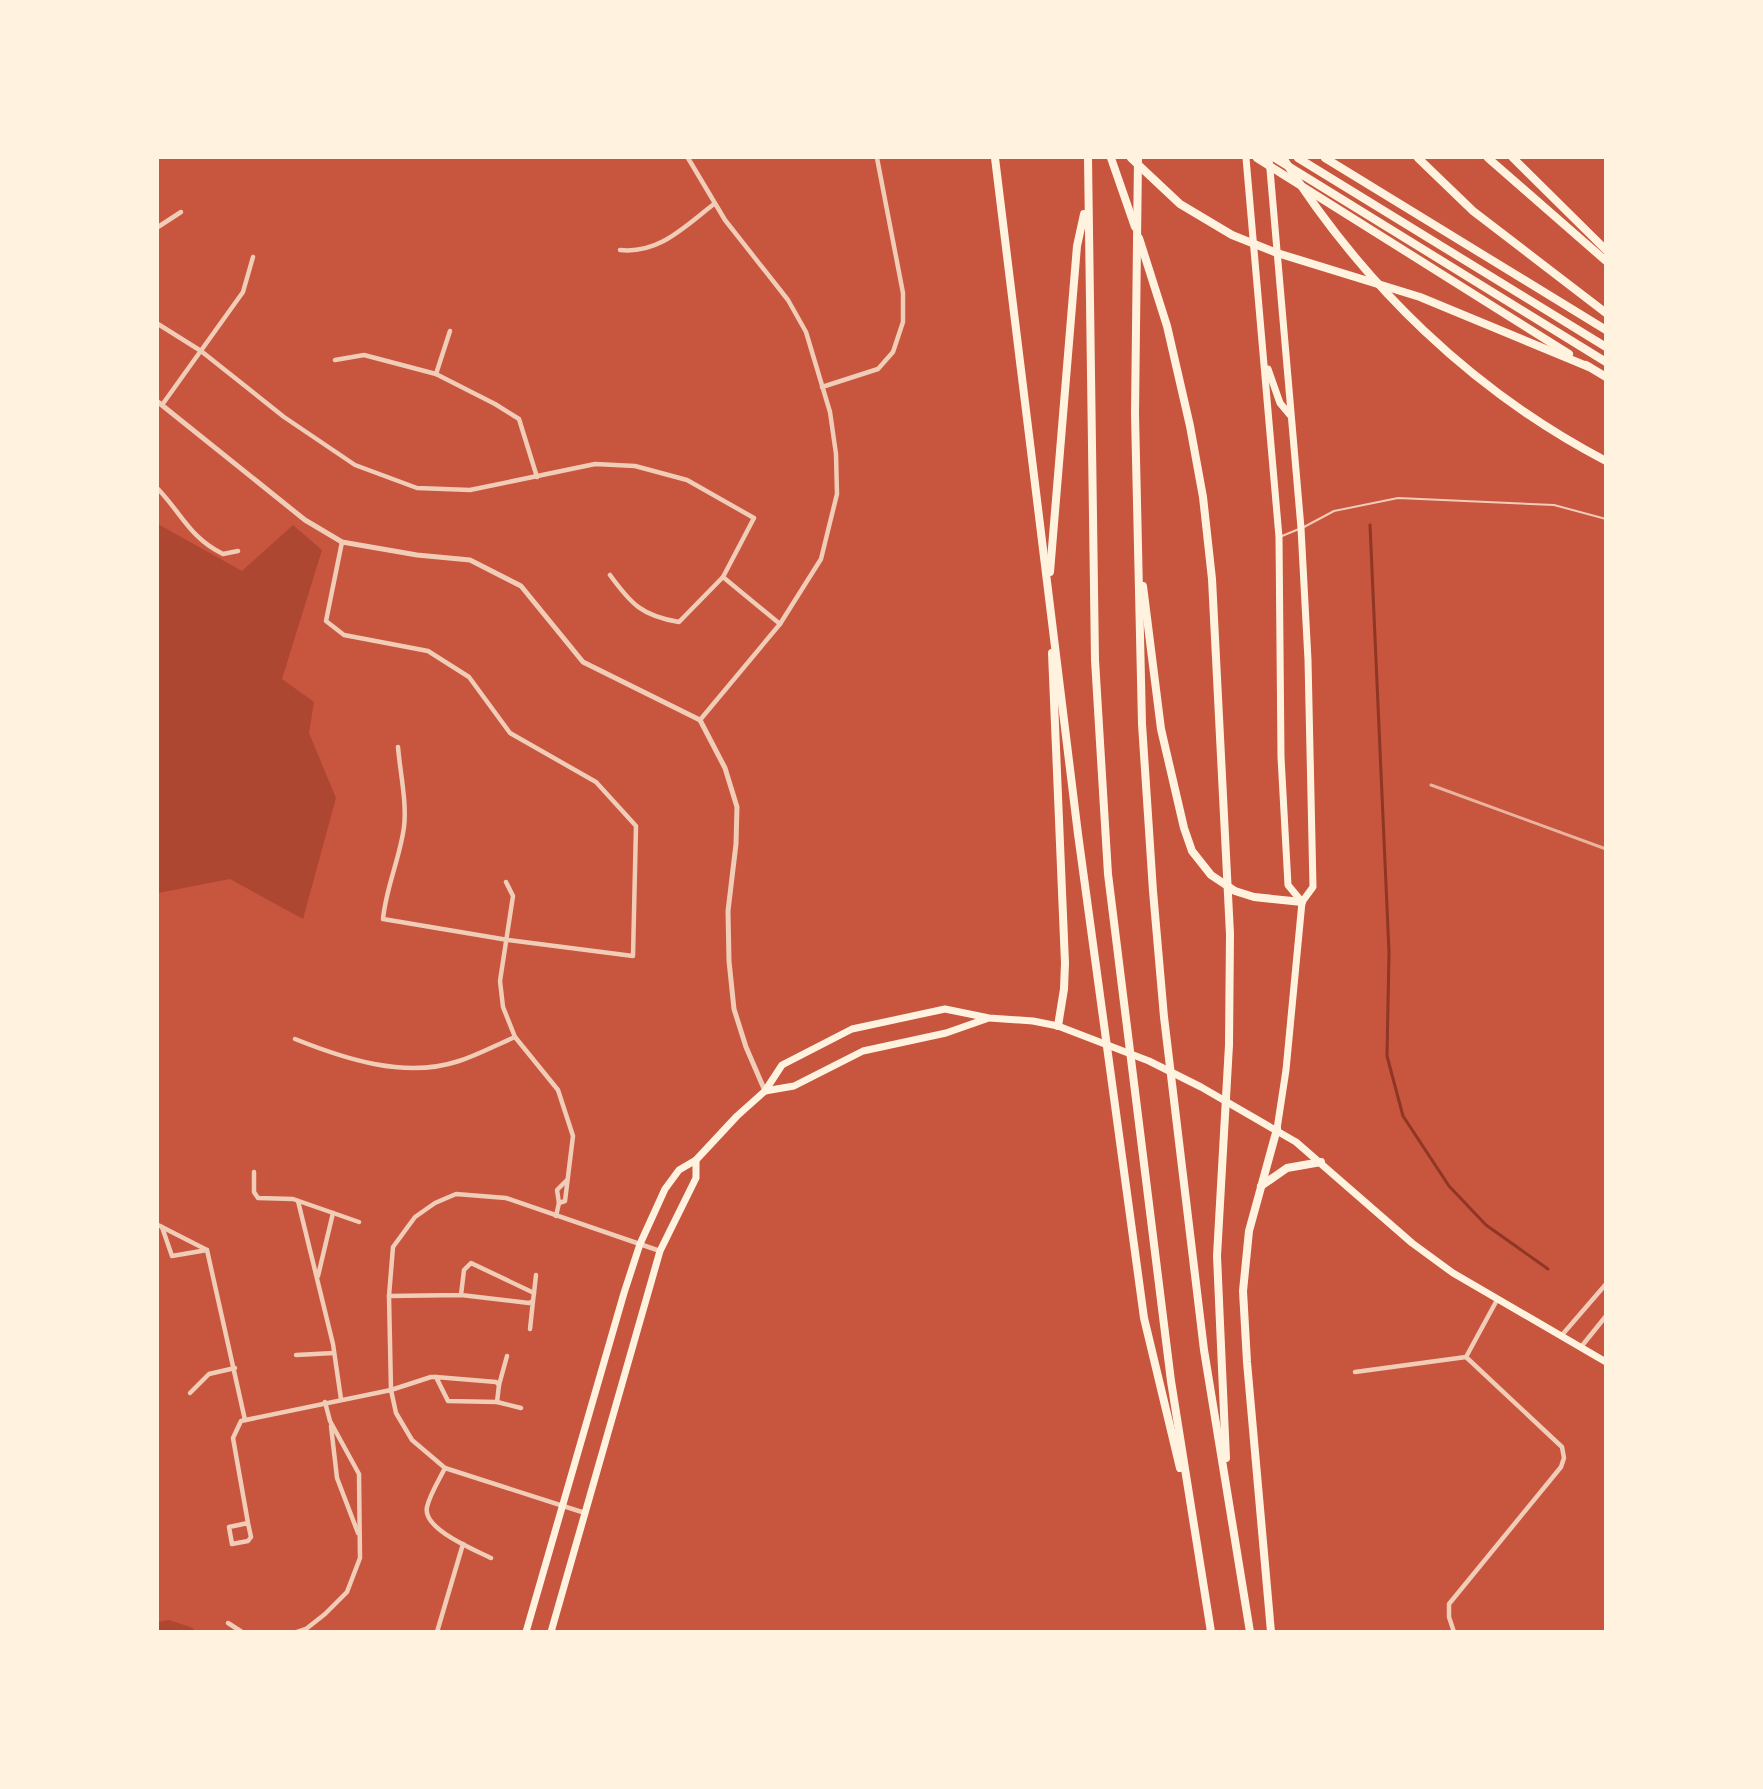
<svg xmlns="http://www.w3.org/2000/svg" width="1763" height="1789" viewBox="0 0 1763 1789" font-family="Cabin,sans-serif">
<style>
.green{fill:#ae4732}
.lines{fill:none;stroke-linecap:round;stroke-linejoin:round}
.stream{stroke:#8f3625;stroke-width:3}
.service{stroke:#f1ccb7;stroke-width:2}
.minor{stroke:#f1ccb7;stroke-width:4.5}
.tertiary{stroke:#f1ccb7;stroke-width:5}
.primary{stroke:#fff3e0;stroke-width:7}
.motorway{stroke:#fff3e0;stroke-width:8}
.rail{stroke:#e9b49f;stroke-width:3}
</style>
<rect width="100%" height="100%" fill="#c8553d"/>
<g class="green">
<polygon points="158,524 242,571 293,525 322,550 282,679 314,702 309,733 336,798 303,919 230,879 158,893"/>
<polygon points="169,1620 193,1628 194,1631 158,1631 158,1622"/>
</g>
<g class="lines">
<polyline class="stream" points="1370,525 1389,952 1387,1056 1403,1116 1449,1186 1486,1225 1548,1269"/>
<g class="service">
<polyline points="1304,527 1334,511 1398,498 1554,505 1606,519"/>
<polyline points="1282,536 1299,529"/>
</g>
<g class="minor">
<polyline points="688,158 725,220 788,300 806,332 830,412 836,454 837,494 821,559 780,624 700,720"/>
<polyline points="158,227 181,212"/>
<path d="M620 250C659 254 684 227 714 204"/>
<path d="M158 324 201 351 284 417 355 465 417 488 470 490 595 464 635 466 687 480 754 518 723 577 679 622C642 616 631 604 610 575"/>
<polyline points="335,360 364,355 436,374 495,404 519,419 537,477"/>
<polyline points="436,374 450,331"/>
<polyline points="822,387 878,369 893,352 903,322 903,293 877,158"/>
<polyline points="162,405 243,292 253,257"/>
<path d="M158 489C182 514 190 538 223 554L238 551"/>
<path d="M342 542 326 621 344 635 428 651 469 677 510 733 596 782 636 826 633 956 508 940 383 919C386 887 400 858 404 827 407 802 400 772 398 747"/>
<polyline points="723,577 780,624"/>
<polyline points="506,882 513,896 500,981 503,1007 515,1037 558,1090 573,1136 565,1201 559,1203"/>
<path d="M295 1039C345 1059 405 1079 459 1061 478 1055 496 1045 515 1037"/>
<polyline points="254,1172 254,1192 258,1198 293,1199 359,1222"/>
<polyline points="298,1201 333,1344 341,1399"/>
<polyline points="556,1216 559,1203 557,1190 566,1181"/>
<polyline points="158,1225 207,1250 245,1420"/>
<polyline points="162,1227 172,1256 207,1250"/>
<polyline points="318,1276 333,1213"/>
<polyline points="534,1293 536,1275"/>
<polyline points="389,1296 461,1295 529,1303 533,1301 534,1293 471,1263 464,1270 461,1295"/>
<polyline points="530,1329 533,1301"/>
<polyline points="1562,1335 1606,1284"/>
<polyline points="1581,1347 1606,1316"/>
<polyline points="296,1355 334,1353"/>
<polyline points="1466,1357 1497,1300"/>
<polyline points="1355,1372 1466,1357"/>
<polyline points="499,1385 507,1356"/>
<polyline points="190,1393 209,1374 235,1368"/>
<polyline points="497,1402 521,1408"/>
<polyline points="331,1426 337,1478 358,1533"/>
<path d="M445 1468C439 1480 430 1494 427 1507 422 1529 475 1550 491 1558"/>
<polyline points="585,1513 445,1468 412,1440 396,1413 391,1390 389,1296 393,1247 415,1217 435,1203 456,1194 506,1198 660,1251"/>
<polyline points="248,1523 229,1527 232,1544 248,1541 251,1537 248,1523 233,1438 241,1421 391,1390 431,1377 436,1377 496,1382 499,1385 497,1402 448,1401 436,1377"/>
<polyline points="228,1623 242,1632"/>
<polyline points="297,1632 306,1629 325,1614 347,1592 360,1558 359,1474 330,1421 325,1402"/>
<polyline points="437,1632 463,1544"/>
<polyline points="1454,1632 1449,1617 1449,1604 1561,1467 1564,1458 1562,1447 1466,1357"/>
</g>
<polyline class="tertiary" points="158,402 305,520 342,542 417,555 470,560 521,586 583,662 700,720 725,768 737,807 736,844 728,911 729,961 734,1009 746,1047 765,1091"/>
<g class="primary">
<polyline points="1246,158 1279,537 1281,757 1288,885 1302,902"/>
<polyline points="1269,158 1301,528 1308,660 1313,887 1302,902 1286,1070 1277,1129"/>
<polyline points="1268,369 1280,403 1290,415"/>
<polyline points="765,1091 794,1086 863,1051 946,1033 986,1019"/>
<polyline points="526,1632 624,1293 640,1244 665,1189 679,1170 696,1160 737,1116 765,1091 782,1065 852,1029 945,1009 989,1018 1033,1021 1058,1026 1149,1061 1201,1087 1296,1142 1412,1243 1453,1273 1606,1362"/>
<polyline points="551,1632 660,1251 696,1178 696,1160"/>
</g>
<g class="motorway">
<polyline points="995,158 1078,834 1144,1318 1180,1468"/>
<polyline points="1088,158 1095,660 1108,874 1171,1381 1211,1632"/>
<polyline points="1111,158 1135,227"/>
<polyline points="1131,158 1180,204 1232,235 1277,253 1420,297 1589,367"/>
<polyline points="1138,158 1135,414 1142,724 1153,891 1164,1017 1204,1350 1250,1632"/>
<polyline points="1257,158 1569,354"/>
<polyline points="1275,158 1606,362"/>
<path d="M1283 158C1363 285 1472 391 1606 461"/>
<polyline points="1298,158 1606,347"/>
<polyline points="1325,158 1606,330"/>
<polyline points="1418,158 1473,211 1606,313"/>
<polyline points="1488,158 1606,261"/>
<polyline points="1513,158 1606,250"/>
<polyline points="1139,238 1167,326 1190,426 1203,497 1212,579 1230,934 1229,1045 1217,1256 1226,1458"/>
<polyline points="1586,365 1606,377"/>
<polyline points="1050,572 1077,246 1084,214"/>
<polyline points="1143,586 1161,729 1184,828 1192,851 1211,875 1235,891 1254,897 1302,902"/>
<polyline points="1052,653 1065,963 1064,989 1058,1026"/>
<polyline points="1261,1186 1287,1168 1321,1162"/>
<polyline points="1271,1632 1247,1362 1243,1291 1249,1231 1277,1129"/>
</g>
<polyline class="rail" points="1431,785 1606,849"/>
</g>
<rect width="1763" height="1789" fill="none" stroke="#fff3e0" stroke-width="318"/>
</svg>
